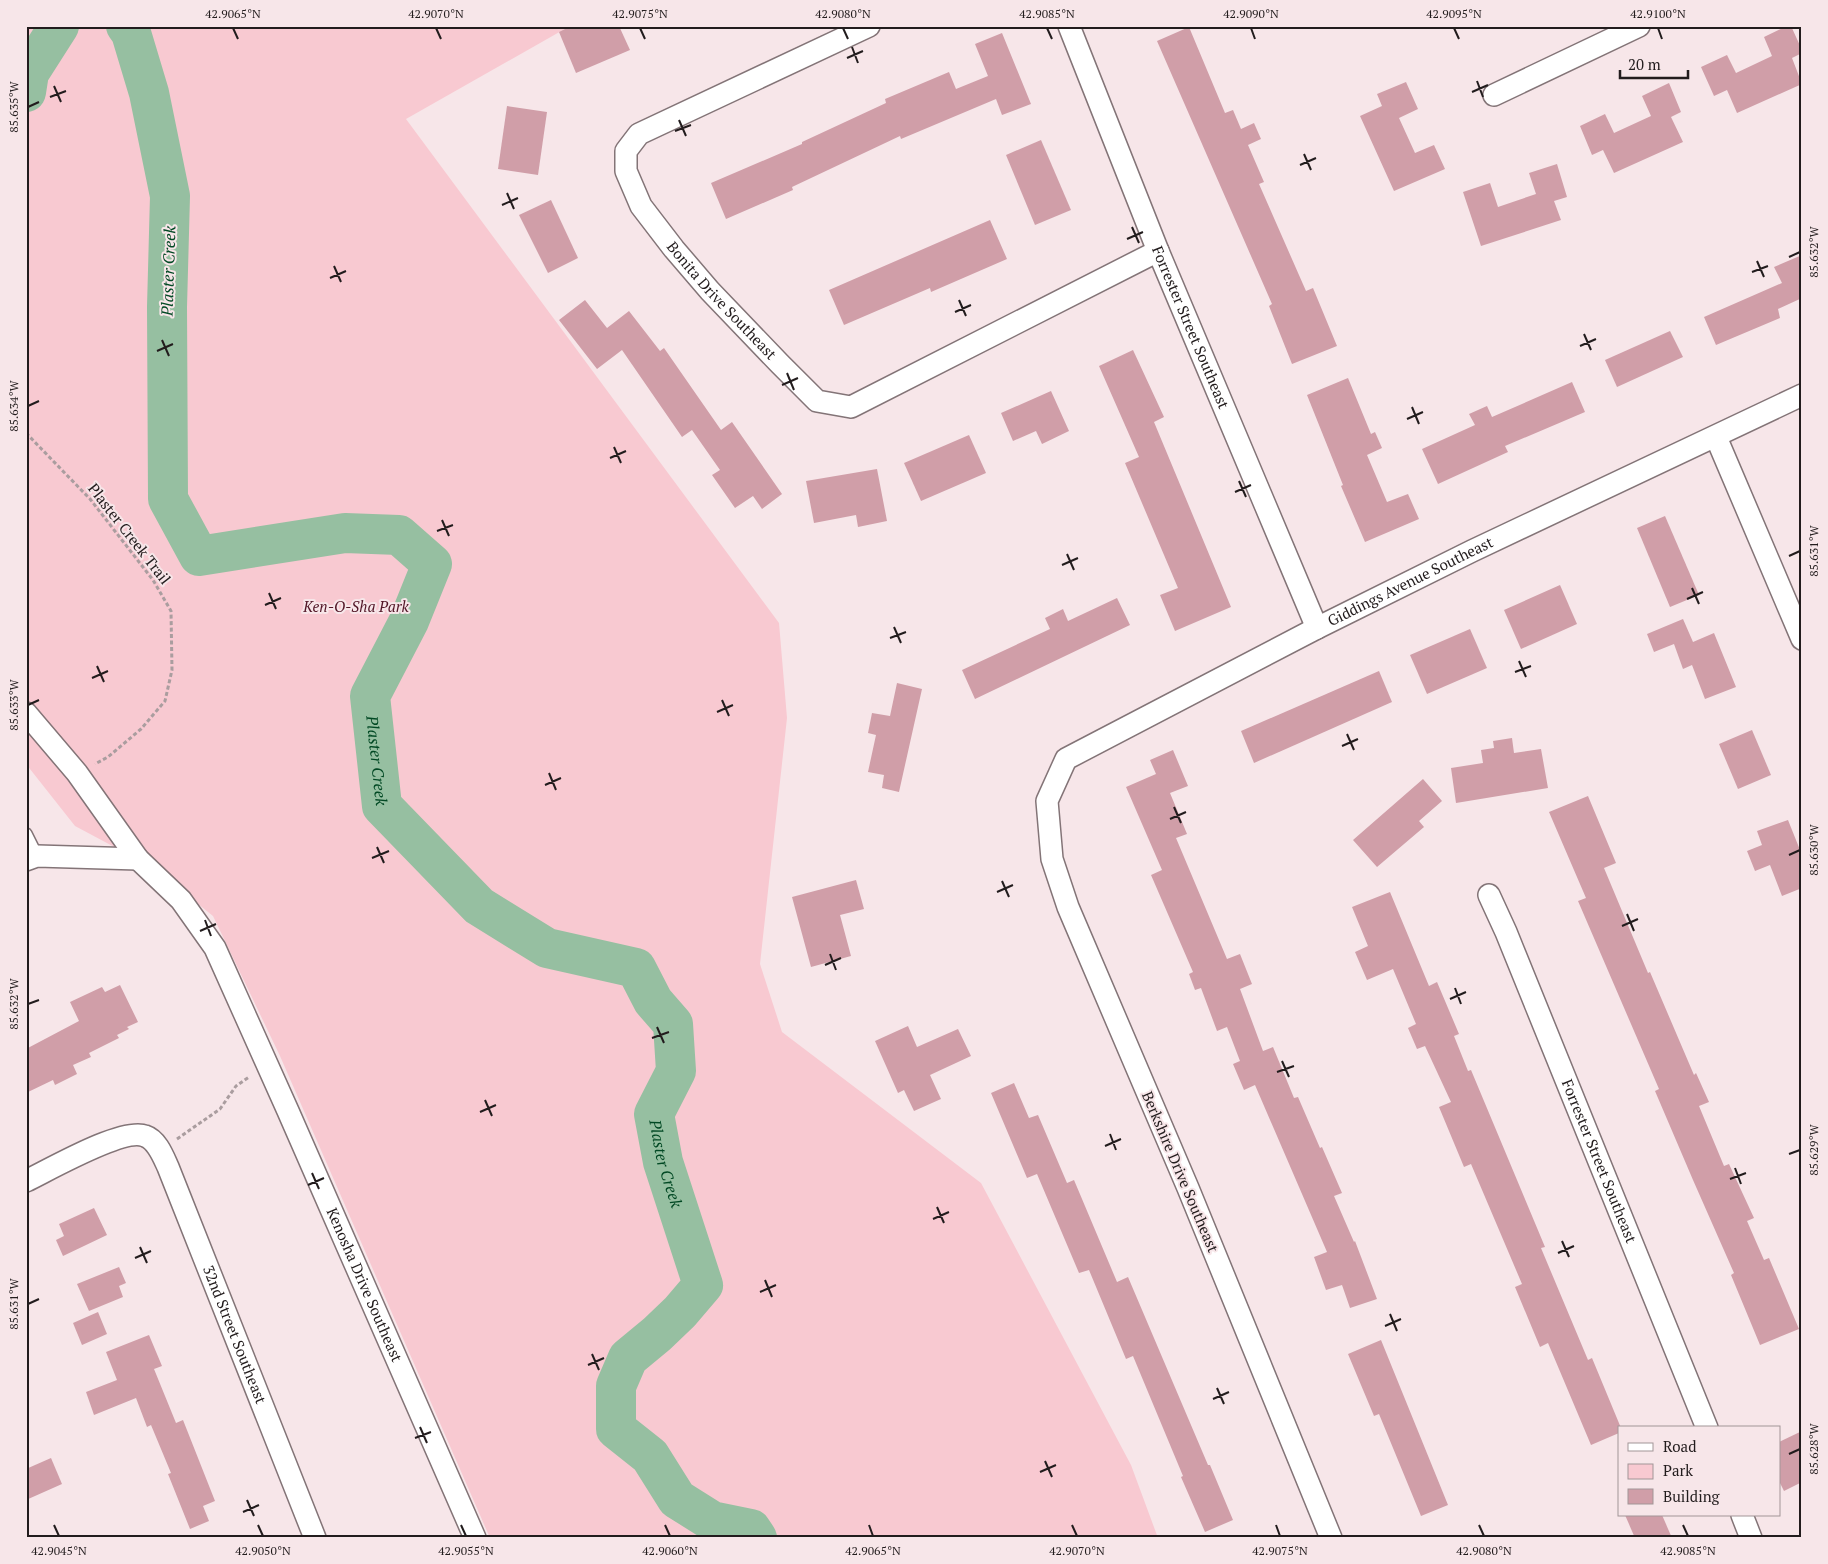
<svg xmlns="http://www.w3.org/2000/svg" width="1828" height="1564" viewBox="0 0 1828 1564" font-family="'PT Serif',serif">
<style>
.green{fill:#f8c9d1}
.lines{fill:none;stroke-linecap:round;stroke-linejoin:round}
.river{stroke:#96bfa1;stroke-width:40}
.building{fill:#d09ea8}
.service-casing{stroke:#837477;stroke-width:14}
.minor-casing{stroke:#837477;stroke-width:24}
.path{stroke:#aa9d9f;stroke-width:3;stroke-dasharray:4 2.5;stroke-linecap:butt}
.service{stroke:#fff;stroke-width:11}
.minor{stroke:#fff;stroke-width:21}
.ticks{fill:none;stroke:#221c1d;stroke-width:2}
.labels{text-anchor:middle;stroke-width:4;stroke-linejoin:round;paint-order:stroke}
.street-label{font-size:15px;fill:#221c1d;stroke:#f7e6e9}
.park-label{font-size:15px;font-style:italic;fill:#521627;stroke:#f7e6e9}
.water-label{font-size:16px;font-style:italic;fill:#024924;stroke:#f7e6e9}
.neatline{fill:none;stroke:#221c1d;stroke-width:2}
.ticks-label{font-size:12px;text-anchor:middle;fill:#221c1d}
</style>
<rect width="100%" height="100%" fill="#f7e6e9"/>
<polygon class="green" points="26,26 570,26 406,119 779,623 787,718 760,964 782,1032 981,1183 1131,1465 1158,1538 490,1538 280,1056 213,916 152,867 75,826 26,764"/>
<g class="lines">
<g class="river">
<path id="s1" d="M126 26 131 33 149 93 170 196 167 307 168 499 199 556 345 533 399 535 432 564 409 621 370 696 382 806 479 906 547 948 636 968 653 1001 673 1024 676 1071 654 1114 663 1162 703 1285 680 1312 657 1334 628 1358 616 1386V1429L650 1456 677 1499 712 1521 751 1529 757 1538"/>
<polyline points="26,92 29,73 59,26"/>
</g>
</g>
<g class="building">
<polygon points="571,26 619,26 630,50 576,73 559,32"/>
<polygon points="1787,26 1791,26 1802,50 1802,53 1792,58 1802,84 1737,113 1727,90 1714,96 1701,67 1727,55 1736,73 1772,56 1764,37"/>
<polygon points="1189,27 1225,113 1233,110 1241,129 1254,123 1261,139 1248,145 1264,182 1259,184 1306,291 1313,288 1337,346 1292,364 1269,306 1272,304 1157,41"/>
<polygon points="1002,33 1031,104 1002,115 996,99 901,139 900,136 792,187 793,190 726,219 711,183 802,144 802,142 886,103 885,99 949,72 956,89 988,76 975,44"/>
<polygon points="1406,82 1418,109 1399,118 1415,153 1434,145 1445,169 1394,191 1360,116 1382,106 1377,94"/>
<polygon points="1669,83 1681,112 1671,117 1683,142 1614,173 1603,150 1592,155 1580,126 1605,114 1614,133 1651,116 1642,96"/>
<polygon points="507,106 547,112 538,175 498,169"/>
<polygon points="1041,140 1071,210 1035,225 1006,155"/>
<polygon points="1557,164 1567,197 1554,201 1561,220 1481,246 1463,192 1490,183 1498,207 1536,194 1529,173"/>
<polygon points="551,200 578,258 548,273 519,215"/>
<polygon points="990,220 1007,259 931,292 930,288 844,325 829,290"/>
<polygon points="1802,255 1802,298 1778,309 1780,318 1716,345 1704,317 1782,283 1774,267"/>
<polygon points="585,300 607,328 629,311 660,351 664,348 721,430 732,422 782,494 762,509 753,496 735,508 712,475 720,470 692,430 682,437 622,350 597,369 559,320"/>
<polygon points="1670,331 1683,357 1617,387 1605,360"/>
<polygon points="1133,350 1164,417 1154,422 1231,607 1175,631 1160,595 1178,588 1125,463 1139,457 1099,366"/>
<polygon points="1348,378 1371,434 1375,432 1382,448 1367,455 1387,502 1408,494 1419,519 1365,542 1341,486 1343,485 1307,395"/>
<polygon points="1572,382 1585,412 1505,446 1508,452 1438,484 1422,449 1475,425 1469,414 1487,406 1492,417"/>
<polygon points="1051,391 1069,431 1042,444 1036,431 1013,441 1001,413"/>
<polygon points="969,435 986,473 921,501 904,463"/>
<polygon points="877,469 887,521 858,527 856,515 814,523 806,481"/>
<polygon points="1665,516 1699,595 1670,607 1637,528"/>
<polygon points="1560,585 1577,624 1521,649 1504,610"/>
<polygon points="1117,598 1130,625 975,699 962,670 1050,629 1045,618 1063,609 1068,621"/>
<polygon points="1683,619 1693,642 1714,633 1736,687 1705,699 1692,665 1683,669 1674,644 1654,652 1647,634"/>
<polygon points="1470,629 1487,668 1427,694 1410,655"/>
<polygon points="1379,671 1392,702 1254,763 1241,731"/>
<polygon points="897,683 922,689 899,792 882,788 884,775 868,772 876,735 868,733 872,713 890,716"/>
<polygon points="1752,730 1771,775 1738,789 1719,744"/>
<polygon points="1512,738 1514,753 1541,749 1548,788 1456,803 1451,768 1483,763 1481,750 1494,748 1493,741"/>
<polygon points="1173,750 1188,786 1170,793 1187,834 1176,838 1227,959 1240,954 1252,984 1240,989 1263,1051 1273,1047 1294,1098 1298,1097 1320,1148 1322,1147 1342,1193 1334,1196 1354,1242 1355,1241 1377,1299 1350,1308 1342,1285 1326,1290 1314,1257 1327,1252 1255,1085 1244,1090 1233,1064 1240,1061 1227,1027 1217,1031 1201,988 1195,990 1189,974 1193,972 1151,875 1162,870 1126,787 1156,774 1150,760"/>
<polygon points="1423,779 1442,801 1419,821 1424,827 1377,867 1353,840"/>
<polygon points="1588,796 1616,863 1604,868 1648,973 1650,972 1694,1075 1696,1073 1709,1102 1699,1106 1724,1166 1729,1164 1754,1218 1747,1221 1764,1260 1769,1258 1799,1329 1760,1345 1731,1275 1734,1273 1693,1180 1655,1091 1659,1089 1578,901 1586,898 1549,812"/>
<polygon points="1788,820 1802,855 1802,888 1782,896 1770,865 1755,871 1747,851 1762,845 1757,831"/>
<polygon points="856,880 864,909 840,915 851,956 811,967 792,897"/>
<polygon points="1390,892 1429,986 1437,982 1459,1034 1454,1036 1468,1071 1471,1070 1545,1247 1541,1248 1588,1360 1592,1358 1621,1428 1619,1428 1619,1433 1591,1445 1548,1343 1540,1347 1515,1287 1522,1284 1471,1164 1464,1167 1439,1107 1451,1102 1425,1046 1417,1049 1408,1028 1416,1024 1393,969 1367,980 1355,952 1368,946 1352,907"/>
<polygon points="120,985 138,1022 127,1027 129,1029 117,1035 119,1038 89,1053 91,1057 73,1065 77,1074 55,1085 53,1080 26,1093 26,1049 79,1021 70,1002 102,987 105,992"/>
<polygon points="908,1026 917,1047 958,1029 971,1056 930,1075 941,1099 914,1111 904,1090 898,1093 875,1041"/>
<polygon points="1014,1083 1029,1118 1038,1115 1067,1183 1074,1180 1117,1282 1128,1277 1208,1465 1210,1465 1233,1520 1205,1532 1181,1477 1183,1476 1133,1356 1126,1359 1089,1270 1079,1273 1037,1174 1027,1178 991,1093"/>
<polygon points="94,1208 107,1235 63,1256 56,1240 64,1236 59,1224"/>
<polygon points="119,1267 126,1283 119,1286 123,1297 89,1311 77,1284"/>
<polygon points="98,1312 107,1334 82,1345 73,1323"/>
<polygon points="149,1335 162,1366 154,1369 176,1423 183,1420 215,1501 203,1506 209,1521 190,1529 168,1474 171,1473 151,1425 147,1427 136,1398 94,1415 86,1392 117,1380 106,1352"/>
<polygon points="1381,1340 1448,1505 1421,1516 1379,1414 1374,1416 1348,1354"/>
<polygon points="1802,1431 1802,1482 1784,1491 1779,1481 1779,1442"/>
<polygon points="51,1458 62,1484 26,1500 26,1469"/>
<polygon points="1625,1515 1662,1515 1672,1538 1635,1538"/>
</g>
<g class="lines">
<g class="service-casing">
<polyline id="service" points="26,834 37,856"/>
</g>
<g class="minor-casing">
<g id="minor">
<path id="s2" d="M869 26 639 134 626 151V171L641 206 674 249 710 291 780 364 817 401 851 407 1158 251"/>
<path id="s3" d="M1069 26 1158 251 1317 628"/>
<polyline points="1494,95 1639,26"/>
<polyline points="1716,437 1802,639"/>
<path id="s4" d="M26 713 77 773 138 859 181 900 215 948 288 1111 475 1538"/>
<polyline points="26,860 37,856 138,859"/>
<path id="s5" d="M1489 895 1506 932 1707 1428"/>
<path id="s6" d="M26 1181C49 1170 123 1127 145 1136 157 1140 163 1156 168 1167L315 1538"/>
<polyline points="1742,1515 1751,1538"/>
<path id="s7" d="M1331 1538 1188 1188 1068 907 1052 859 1047 801 1066 759 1317 628 1472 551 1802 395"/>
</g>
</g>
<g class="path">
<polyline points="26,433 90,499 153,580 171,611 172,670 165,701 141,729 108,757 95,764"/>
<polyline points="177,1139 220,1109 236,1086 249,1077"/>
</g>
<use href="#service" class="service"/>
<use href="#minor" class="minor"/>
</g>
<path class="ticks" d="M233 28 238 39M436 28 441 39M640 28 645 39M843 28 848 39M1047 28 1052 39M1251 28 1255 39M1454 28 1459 39M1658 28 1662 39M852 47 858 63M847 58 863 51M1477 81 1483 97M54 86 61 102M1472 92 1488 85M50 97 66 91M28 107 39 102M679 120 686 136M675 131 691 125M1304 154 1311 170M1300 165 1316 158M507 193 514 209M502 205 518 198M1132 227 1139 243M1127 239 1143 232M1789 257 1800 252M1757 261 1764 277M334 266 341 282M1752 272 1768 266M330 278 346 271M959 300 966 316M955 312 971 305M1584 334 1591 350M162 340 169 356M1580 346 1596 339M157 351 173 344M787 373 794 390M782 385 798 378M28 406 39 401M1412 407 1419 424M1407 419 1423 412M614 447 621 463M610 458 626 451M1239 481 1246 497M1235 492 1251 485M442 520 449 536M437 531 453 525M1067 554 1074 570M1789 556 1800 551M1062 565 1078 558M1692 588 1699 604M269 593 276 609M1687 599 1703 592M265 605 281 598M894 627 901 643M890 638 906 632M1519 661 1526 677M97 666 104 682M1515 672 1531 666M92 678 108 671M722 700 729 716M28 705 39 700M717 712 733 705M1347 734 1354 750M1342 746 1358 739M549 773 556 790M545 785 561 778M1174 807 1181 823M1170 819 1186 812M377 847 384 863M1789 855 1800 850M372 858 389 851M1002 881 1009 897M997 892 1013 885M1627 914 1634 931M205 920 211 936M1622 926 1638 919M200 931 216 924M830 954 836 970M825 965 841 958M1455 988 1461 1004M1450 999 1466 992M28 1004 39 1000M657 1027 664 1043M652 1038 669 1032M1282 1061 1289 1077M1277 1072 1294 1066M485 1100 492 1116M480 1112 496 1105M1110 1134 1116 1150M1105 1146 1121 1139M1789 1154 1800 1150M1735 1168 1741 1184M312 1173 319 1189M1730 1179 1746 1173M308 1185 324 1178M937 1207 944 1223M933 1219 949 1212M1562 1241 1569 1257M140 1247 147 1263M1558 1253 1574 1246M135 1258 151 1251M765 1280 772 1297M760 1292 776 1285M28 1304 39 1299M1390 1314 1397 1331M1385 1326 1401 1319M592 1354 599 1370M588 1365 604 1358M1217 1388 1224 1404M1213 1399 1229 1392M420 1427 427 1443M415 1438 431 1432M1789 1454 1800 1449M1045 1461 1052 1477M1040 1472 1056 1465M247 1500 254 1516M243 1512 259 1505M54 1525 59 1536M258 1525 263 1536M461 1525 466 1536M665 1525 670 1536M869 1525 873 1536M1072 1525 1077 1536M1276 1525 1280 1536M1479 1525 1484 1536M1683 1525 1688 1536"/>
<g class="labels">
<g class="street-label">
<text dy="5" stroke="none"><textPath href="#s2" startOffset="458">Bonita Drive Southeast</textPath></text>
<text dy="5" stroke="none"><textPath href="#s3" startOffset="325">Forrester Street Southeast</textPath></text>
<text transform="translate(129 534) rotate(52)" y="5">Plaster Creek Trail</text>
<text dy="5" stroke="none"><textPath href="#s7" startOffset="1226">Giddings Avenue Southeast</textPath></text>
<text dy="5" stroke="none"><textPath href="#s5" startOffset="288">Forrester Street Southeast</textPath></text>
<text transform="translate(1180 1172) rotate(67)" y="5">Berkshire Drive Southeast</text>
<text dy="5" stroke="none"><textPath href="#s4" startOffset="671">Kenosha Drive Southeast</textPath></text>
<text dy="5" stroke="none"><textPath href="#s6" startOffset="349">32nd Street Southeast</textPath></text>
</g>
<g class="park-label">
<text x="356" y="612">Ken-O-Sha Park</text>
</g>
<g class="water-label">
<text transform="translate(168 271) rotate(-88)" y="6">Plaster Creek</text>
<text dy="6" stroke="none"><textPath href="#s1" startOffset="1001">Plaster Creek</textPath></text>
<text dy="6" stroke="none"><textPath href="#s1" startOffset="1571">Plaster Creek</textPath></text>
</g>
</g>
<rect width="1828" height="1564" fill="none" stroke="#f7e6e9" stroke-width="55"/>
<rect x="1618" y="1426" width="162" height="90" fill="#f7e6e9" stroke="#a29597"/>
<rect x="1628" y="1443" width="25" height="8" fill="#ffffff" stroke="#a29597"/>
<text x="1663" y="1452" font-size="15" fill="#221c1d">Road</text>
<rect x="1628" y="1464" width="25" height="15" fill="#f8c9d1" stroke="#a29597"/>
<text x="1663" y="1476" font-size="15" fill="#221c1d">Park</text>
<rect x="1628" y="1489" width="25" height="15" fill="#d09ea8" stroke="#a29597"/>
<text x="1663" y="1502" font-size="15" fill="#221c1d">Building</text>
<path d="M1620 70v8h68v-8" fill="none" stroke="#221c1d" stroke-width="2.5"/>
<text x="1628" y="70" font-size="15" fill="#221c1d" stroke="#f7e6e9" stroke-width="4" paint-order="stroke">20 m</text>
<rect x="28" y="28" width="1772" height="1508" class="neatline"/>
<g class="ticks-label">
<text x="233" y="18">42.9065°N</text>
<text x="436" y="18">42.9070°N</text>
<text x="640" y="18">42.9075°N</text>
<text x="843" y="18">42.9080°N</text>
<text x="1047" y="18">42.9085°N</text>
<text x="1251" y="18">42.9090°N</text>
<text x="1454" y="18">42.9095°N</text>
<text x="1658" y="18">42.9100°N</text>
<text transform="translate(14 107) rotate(-90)" y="4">85.635°W</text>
<text transform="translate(1814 252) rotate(-90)" y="4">85.632°W</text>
<text transform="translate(14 406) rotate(-90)" y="4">85.634°W</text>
<text transform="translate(1814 551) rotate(-90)" y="4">85.631°W</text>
<text transform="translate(14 705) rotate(-90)" y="4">85.633°W</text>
<text transform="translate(1814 850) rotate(-90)" y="4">85.630°W</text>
<text transform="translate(14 1004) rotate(-90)" y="4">85.632°W</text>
<text transform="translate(1814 1150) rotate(-90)" y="4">85.629°W</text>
<text transform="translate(14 1304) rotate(-90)" y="4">85.631°W</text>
<text transform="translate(1814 1449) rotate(-90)" y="4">85.628°W</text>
<text x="59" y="1555">42.9045°N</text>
<text x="263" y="1555">42.9050°N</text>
<text x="466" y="1555">42.9055°N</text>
<text x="670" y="1555">42.9060°N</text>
<text x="873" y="1555">42.9065°N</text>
<text x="1077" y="1555">42.9070°N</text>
<text x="1280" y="1555">42.9075°N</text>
<text x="1484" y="1555">42.9080°N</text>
<text x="1688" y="1555">42.9085°N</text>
</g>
</svg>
